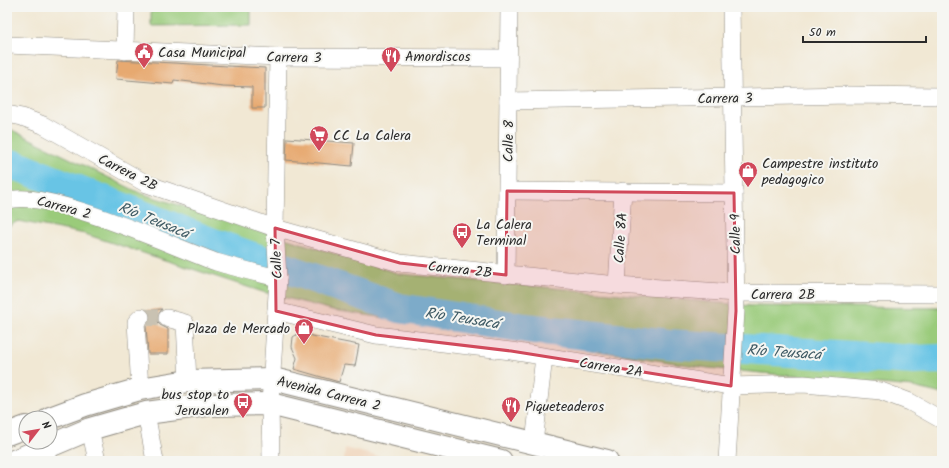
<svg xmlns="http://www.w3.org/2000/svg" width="949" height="468" viewBox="0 0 949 468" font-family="Kalam,sans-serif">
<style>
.built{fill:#f0d5bc}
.green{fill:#9acb7a;stroke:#627b52}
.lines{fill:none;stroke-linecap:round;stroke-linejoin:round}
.river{stroke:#67c4e5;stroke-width:30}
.building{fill:#e7a96f}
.minor-tunnel{stroke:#c9c2b2;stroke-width:17;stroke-dasharray:17 8;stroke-linecap:butt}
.minor-casing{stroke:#8e8a80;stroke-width:18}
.major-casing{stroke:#8e8a80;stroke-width:24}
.minor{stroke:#fff;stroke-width:17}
.major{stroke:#fff;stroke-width:22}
.marked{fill:#d1495b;fill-opacity:0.2;stroke:#d1495b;stroke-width:3;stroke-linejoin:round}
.labels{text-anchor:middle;stroke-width:4;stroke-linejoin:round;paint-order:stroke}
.poi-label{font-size:14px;fill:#2b2b2b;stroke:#f6f6f2;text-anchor:start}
.street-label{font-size:14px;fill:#2b2b2b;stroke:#f6f6f2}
.water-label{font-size:15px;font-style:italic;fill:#3d5963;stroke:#f6f6f2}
</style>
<rect width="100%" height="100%" fill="#f6f6f2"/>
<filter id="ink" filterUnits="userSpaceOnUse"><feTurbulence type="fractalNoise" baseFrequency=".025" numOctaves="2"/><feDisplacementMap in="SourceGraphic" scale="8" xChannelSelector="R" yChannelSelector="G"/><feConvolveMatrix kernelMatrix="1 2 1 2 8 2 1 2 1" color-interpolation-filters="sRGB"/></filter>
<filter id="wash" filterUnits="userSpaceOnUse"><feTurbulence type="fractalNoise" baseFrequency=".012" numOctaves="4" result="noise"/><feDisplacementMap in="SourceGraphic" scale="16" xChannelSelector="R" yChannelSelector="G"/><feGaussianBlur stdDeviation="0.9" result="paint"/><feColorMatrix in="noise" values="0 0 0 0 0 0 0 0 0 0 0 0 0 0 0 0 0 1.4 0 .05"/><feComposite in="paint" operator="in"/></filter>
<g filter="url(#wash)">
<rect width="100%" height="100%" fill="#f1e8d4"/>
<polygon class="built" points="345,448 396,461 344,461"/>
<g class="green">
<polygon points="151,7 251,7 251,25 151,26"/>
<polygon points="10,129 140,193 400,274 752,306 942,308 942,394 913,387 708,368 333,310 263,292 85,234 18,221 7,227 7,131"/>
</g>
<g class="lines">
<polyline class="river" points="7,168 15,165 213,243 399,308 525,328 669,344 914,360 942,359"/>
</g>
<g id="blocks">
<g class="building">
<polygon points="118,60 265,68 265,108 252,108 252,87 223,86 174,80 173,84 116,79"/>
<polygon points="287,138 354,143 352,166 286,160"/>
<polygon points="162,309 158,315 157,320 160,325 168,329 168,354 148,354 146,326 151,320 151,315 148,310"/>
<polygon points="302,331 312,336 359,345 355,366 344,365 339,382 294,369 297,358 292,347 293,337"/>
</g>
</g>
</g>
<g filter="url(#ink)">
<use href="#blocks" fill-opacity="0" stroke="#8e8a80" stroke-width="1"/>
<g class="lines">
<polyline class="minor-tunnel" points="141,317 167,318"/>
<g class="minor-casing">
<g id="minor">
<polyline points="7,45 278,57 508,58"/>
<polyline points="125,51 126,7"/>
<polyline points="508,101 850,95 942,96"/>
<polyline points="7,114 22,117 43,125 147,184 275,228 400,263 617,285 736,293 942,294"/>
<polyline points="507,191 734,193"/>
<path d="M7 201C41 186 176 248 216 262 236 268 257 273 278 278"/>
<polyline points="506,275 509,7"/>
<polyline points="617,285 623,191"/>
<polyline points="276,311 376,335 511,351 731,386 804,384 881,391 910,402 942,420"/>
<polyline points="167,318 185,323 188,381"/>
<polyline points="140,389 136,322 141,317"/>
<polyline points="146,413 155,461"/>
<polyline points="90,429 97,461"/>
<polyline points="534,443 544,357"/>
<polyline points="271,461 270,404 278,278 275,228 278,57"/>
<polyline points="727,461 736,311 731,7"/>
</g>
</g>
<g class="major-casing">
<g id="major">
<polyline points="50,418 85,405 140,389 188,381 273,379 607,461"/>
<polyline points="7,434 26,427"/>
<polyline points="14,461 90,429 146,413 207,405 270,404 501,461"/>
</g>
</g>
<use href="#minor" class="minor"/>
<use href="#major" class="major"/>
</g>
</g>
<path class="marked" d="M507 191 734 193 736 311 731 386 511 351 376 335 276 311 275 228 400 263 506 275Z"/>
<defs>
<g id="civic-pin" transform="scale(1)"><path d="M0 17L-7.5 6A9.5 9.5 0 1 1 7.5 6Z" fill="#d1495b" stroke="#f6f6f2"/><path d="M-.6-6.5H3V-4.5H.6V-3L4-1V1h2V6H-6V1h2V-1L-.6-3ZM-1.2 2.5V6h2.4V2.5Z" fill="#fff"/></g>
<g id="restaurant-pin" transform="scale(1)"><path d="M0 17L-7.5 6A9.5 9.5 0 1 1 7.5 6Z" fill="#d1495b" stroke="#f6f6f2"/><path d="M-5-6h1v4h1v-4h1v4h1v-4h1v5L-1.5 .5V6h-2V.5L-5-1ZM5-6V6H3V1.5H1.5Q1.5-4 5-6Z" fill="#fff"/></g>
<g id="supermarket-pin" transform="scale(1)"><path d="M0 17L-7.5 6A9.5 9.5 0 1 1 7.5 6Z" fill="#d1495b" stroke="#f6f6f2"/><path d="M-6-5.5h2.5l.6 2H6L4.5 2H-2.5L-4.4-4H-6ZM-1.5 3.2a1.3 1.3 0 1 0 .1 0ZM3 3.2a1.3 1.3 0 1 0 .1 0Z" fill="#fff"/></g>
<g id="shop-pin" transform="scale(1)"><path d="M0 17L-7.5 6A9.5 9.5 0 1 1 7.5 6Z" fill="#d1495b" stroke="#f6f6f2"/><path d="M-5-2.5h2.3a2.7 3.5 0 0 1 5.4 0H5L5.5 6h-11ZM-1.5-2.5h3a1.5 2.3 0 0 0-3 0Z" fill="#fff"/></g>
<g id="bus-pin" transform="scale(1)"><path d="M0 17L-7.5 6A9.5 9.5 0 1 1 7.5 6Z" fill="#d1495b" stroke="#f6f6f2"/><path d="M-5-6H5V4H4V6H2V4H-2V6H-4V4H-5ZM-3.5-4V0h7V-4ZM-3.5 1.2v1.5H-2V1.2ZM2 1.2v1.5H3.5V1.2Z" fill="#fff"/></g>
</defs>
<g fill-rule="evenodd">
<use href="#civic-pin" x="144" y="52"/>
<use href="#restaurant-pin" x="391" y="56"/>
<use href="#supermarket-pin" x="319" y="135"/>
<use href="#shop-pin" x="748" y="171"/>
<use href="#bus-pin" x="462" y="232"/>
<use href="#shop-pin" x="304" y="328"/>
<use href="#bus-pin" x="243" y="402"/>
<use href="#restaurant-pin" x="511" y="406"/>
</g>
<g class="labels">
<g class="poi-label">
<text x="158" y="57">Casa Municipal</text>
<text x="405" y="61">Amordiscos</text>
<text x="333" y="140">CC La Calera</text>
<text x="762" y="168">Campestre instituto<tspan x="762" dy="16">pedagogico</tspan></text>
<text x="476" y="229">La Calera<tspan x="476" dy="16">Terminal</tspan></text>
<text x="290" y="333" text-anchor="end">Plaza de Mercado</text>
<text x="229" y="399" text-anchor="end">bus stop to<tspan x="229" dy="16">Jerusalen</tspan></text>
<text x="525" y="411">Piqueteaderos</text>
</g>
<g class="street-label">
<text transform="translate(294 57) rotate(1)" y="5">Carrera 3</text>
<text transform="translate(725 98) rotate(-1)" y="5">Carrera 3</text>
<text transform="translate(508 141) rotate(-89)" y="5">Calle 8</text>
<text transform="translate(128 172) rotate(27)" y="5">Carrera 2B</text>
<text transform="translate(64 207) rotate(15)" y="5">Carrera 2</text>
<text transform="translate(735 234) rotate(-91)" y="5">Calle 9</text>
<text transform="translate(620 238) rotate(-86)" y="5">Calle 8A</text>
<text transform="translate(276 259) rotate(-93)" y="5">Calle 7</text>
<text transform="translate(460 269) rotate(6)" y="5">Carrera 2B</text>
<text x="783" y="299">Carrera 2B</text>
<text transform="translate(611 367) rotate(9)" y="5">Carrera 2A</text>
<text transform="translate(329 393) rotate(14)" y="5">Avenida Carrera 2</text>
</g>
<g class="water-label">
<text transform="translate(154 220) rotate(22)" y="5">Río Teusacá</text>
<text transform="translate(462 318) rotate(9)" y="5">Río Teusacá</text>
<text transform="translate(784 352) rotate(4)" y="5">Río Teusacá</text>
</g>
</g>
<rect width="949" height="468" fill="none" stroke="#f6f6f2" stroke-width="24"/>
<g transform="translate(38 430) rotate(59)"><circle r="19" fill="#f6f6f2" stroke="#a5a5a2"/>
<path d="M0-3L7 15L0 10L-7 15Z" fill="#d1495b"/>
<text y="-6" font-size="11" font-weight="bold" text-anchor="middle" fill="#2b2b2b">N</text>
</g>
<path d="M803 36v6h123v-6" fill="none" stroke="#2b2b2b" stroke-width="2"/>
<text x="809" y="36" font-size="12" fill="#2b2b2b" stroke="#f6f6f2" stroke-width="3" paint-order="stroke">50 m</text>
</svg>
